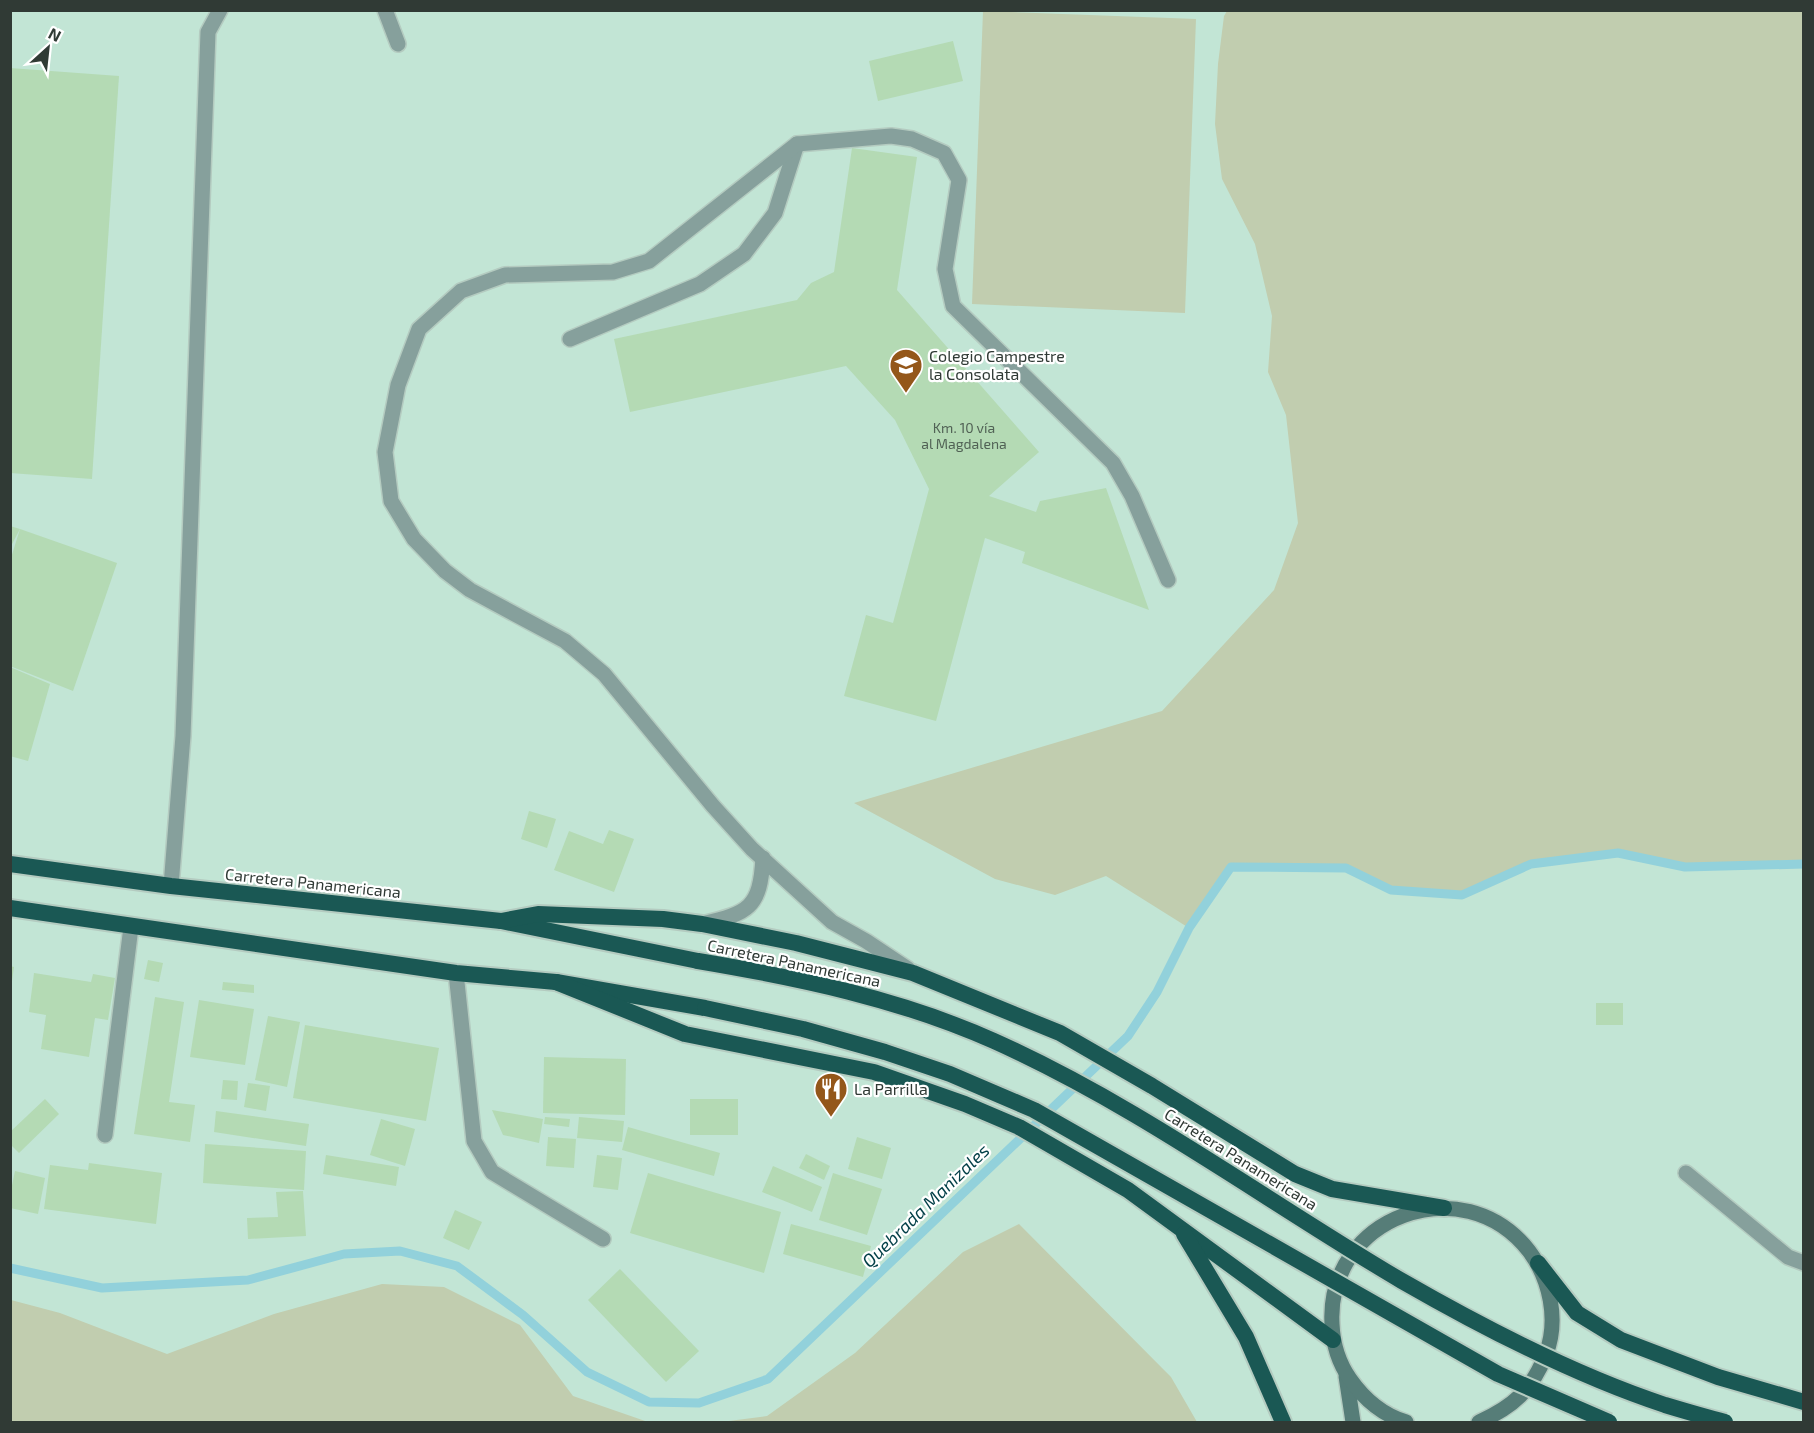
<svg xmlns="http://www.w3.org/2000/svg" width="1814" height="1433" viewBox="0 0 1814 1433" font-family="'Exo 2',sans-serif">
<style>
.built{fill:#c2e5d5}
.green{fill:#c1cdaf}
.lines{fill:none;stroke-linecap:round;stroke-linejoin:round}
.stream{stroke:#92d1db;stroke-width:9}
.building{fill:#b4dab4}
.service-casing{stroke:#b4cbc0;stroke-width:18}
.minor-casing{stroke:#b4cbc0;stroke-width:18}
.secondary-casing{stroke:#b4cbc0;stroke-width:18}
.trunk-casing{stroke:#b4cbc0;stroke-width:20}
.service{stroke:#86a09c;stroke-width:15}
.minor{stroke:#86a09c;stroke-width:15}
.secondary{stroke:#567d78;stroke-width:15}
.trunk{stroke:#1a5854;stroke-width:16}
.trunk-bridge-casing{stroke:#b4cbc0;stroke-width:20;stroke-linecap:butt}
.trunk-bridge{stroke:#1a5854;stroke-width:16}
.labels{text-anchor:middle;stroke-width:4.5;stroke-linejoin:round;paint-order:stroke}
.number-label{font-size:14px;fill:#516255}
.poi-label{font-size:16px;fill:#303a35;stroke:#fff;text-anchor:start}
.street-label{font-size:16px;fill:#303a35;stroke:#fff}
.water-label{font-size:18px;font-style:italic;fill:#023f47;stroke:#fff}
</style>
<rect width="100%" height="100%" fill="#d5efe3"/>
<polygon class="built" points="10,11 1418,11 1231,867 1346,868 1391,890 1462,895 1531,864 1618,853 1685,867 1803,864 1803,1422 11,1422"/>
<g class="green">
<polygon points="983,11 1196,19 1185,313 972,304"/>
<polygon points="1227,11 1803,11 1803,864 1685,867 1618,853 1531,864 1462,895 1391,890 1346,868 1231,867 1189,928 1106,876 1055,895 995,879 854,803 1162,711 1274,590 1298,523 1286,415 1268,372 1272,316 1255,244 1222,179 1215,124 1218,64 1224,16"/>
<polygon points="1019,1224 1171,1377 1197,1422 721,1422 767,1416 855,1353 963,1252"/>
<polygon points="382,1284 444,1287 520,1325 573,1396 648,1422 11,1422 11,1300 60,1313 167,1354 274,1314"/>
</g>
<g class="lines">
<polyline class="stream" points="10,1268 102,1288 248,1280 344,1254 400,1251 457,1266 523,1315 587,1372 649,1402 699,1403 768,1379 1128,1036 1157,992 1189,928 1231,867 1346,868 1391,890 1462,895 1531,864 1618,853 1685,867 1804,864"/>
</g>
<g class="building">
<polygon points="953,41 963,81 878,101 869,61"/>
<polygon points="10,68 119,76 92,479 10,473"/>
<polygon points="852,148 917,157 897,290 1039,452 989,496 1036,512 1040,501 1106,488 1149,610 1022,563 1025,552 985,538 936,721 844,696 866,615 893,623 929,489 895,420 846,366 630,412 614,339 797,300 811,283 834,272"/>
<polygon points="10,526 20,529 10,548"/>
<polygon points="20,529 117,563 73,691 10,666 10,561"/>
<polygon points="10,667 50,684 28,761 10,756"/>
<polygon points="529,811 556,819 547,848 521,839"/>
<polygon points="609,830 634,839 614,892 554,870 569,831 603,844"/>
<polygon points="148,960 163,963 159,982 144,979"/>
<polygon points="10,966 14,967 12,981 10,981"/>
<polygon points="34,973 91,982 93,974 115,978 108,1020 95,1018 89,1057 41,1049 46,1015 29,1012"/>
<polygon points="223,982 254,985 254,993 222,990"/>
<polygon points="155,997 184,1002 169,1102 195,1105 190,1142 134,1134"/>
<polygon points="199,1000 254,1009 245,1065 190,1057"/>
<rect x="1596" y="1003" width="27" height="22"/>
<polygon points="268,1016 300,1022 287,1087 255,1080"/>
<polygon points="305,1025 439,1048 426,1121 293,1098"/>
<polygon points="544,1057 626,1059 625,1115 543,1113"/>
<polygon points="223,1080 238,1081 237,1100 221,1099"/>
<polygon points="248,1083 270,1086 266,1111 244,1107"/>
<polygon points="45,1099 59,1114 19,1153 10,1144 10,1132"/>
<rect x="690" y="1099" width="48" height="36"/>
<polygon points="492,1110 543,1119 539,1143 503,1135"/>
<polygon points="216,1111 309,1124 306,1146 214,1132"/>
<polygon points="545,1117 570,1119 569,1127 544,1124"/>
<polygon points="579,1117 624,1121 622,1142 577,1138"/>
<polygon points="381,1119 415,1129 405,1166 370,1155"/>
<polygon points="628,1127 720,1153 714,1176 622,1150"/>
<polygon points="548,1137 576,1139 574,1168 546,1166"/>
<polygon points="857,1137 891,1148 882,1179 848,1169"/>
<polygon points="205,1144 306,1151 304,1190 203,1183"/>
<polygon points="806,1154 830,1166 824,1180 799,1168"/>
<polygon points="326,1155 399,1167 396,1186 323,1174"/>
<polygon points="597,1155 622,1158 618,1190 593,1187"/>
<polygon points="89,1163 162,1173 156,1224 44,1209 50,1165 88,1170"/>
<polygon points="773,1166 822,1187 812,1212 762,1192"/>
<polygon points="15,1171 45,1178 38,1214 10,1208 10,1195"/>
<polygon points="648,1173 781,1212 764,1273 630,1233"/>
<polygon points="833,1173 882,1189 867,1235 819,1220"/>
<polygon points="303,1191 306,1236 248,1239 247,1218 278,1217 276,1192"/>
<polygon points="455,1210 482,1222 469,1250 443,1238"/>
<polygon points="791,1224 871,1246 863,1277 783,1254"/>
<polygon points="620,1269 699,1351 666,1382 588,1300"/>
</g>
<g class="lines">
<g class="service-casing">
<g id="service">
<polyline points="385,10 398,44"/>
<polyline points="570,339 700,284 744,254 775,213 797,144"/>
<path d="M702 924C749 913 760 908 763 858"/>
<polyline points="908,969 866,941 832,922 752,849 713,806 604,674 565,641 470,590 445,571 414,539 391,501 385,452 398,385 419,329 461,291 505,275 613,272 649,261 797,144 891,136 912,139 944,153 959,180 945,269 953,306 1113,463 1132,496 1168,580"/>
<polyline points="105,1135 131,927"/>
<polyline points="1686,1173 1788,1257 1804,1263"/>
</g>
</g>
<g class="minor-casing">
<g id="minor">
<polyline points="171,886 183,736 208,32 220,10"/>
<polyline points="456,973 474,1141 492,1172 603,1239"/>
</g>
</g>
<g class="secondary-casing">
<g id="secondary">
<polyline points="1346,1376 1353,1422"/>
<path d="M1406 1422C1383 1415 1364 1399 1350 1379 1338 1362 1333 1345 1332 1324 1326 1217 1463 1166 1529 1251 1550 1279 1559 1320 1546 1354 1532 1390 1513 1407 1479 1422"/>
</g>
</g>
<g class="trunk-casing">
<g id="trunk">
<polyline points="10,864 171,886 501,921 698,961"/>
<polyline points="10,908 456,973 556,982 705,1008"/>
<polyline points="501,921 538,914 663,919 702,924 796,943 913,973 1060,1033 1152,1086 1295,1174 1332,1189 1444,1208"/>
<polyline points="556,982 685,1034 874,1072 965,1104 1019,1127 1128,1190 1333,1340"/>
<polyline points="1184,1234 1246,1337 1283,1422"/>
<polyline points="1538,1263 1577,1313 1621,1340 1718,1377 1804,1402"/>
</g>
</g>
<use href="#service" class="service"/>
<use href="#minor" class="minor"/>
<use href="#secondary" class="secondary"/>
<use href="#trunk" class="trunk"/>
<g class="trunk-bridge-casing">
<g id="trunk-bridge">
<path d="M698 961C799 978 900 999 994 1041 1139 1106 1266 1201 1402 1281 1482 1327 1577 1376 1665 1405 1685 1411 1705 1417 1725 1422"/>
<polyline points="705,1008 803,1029 885,1052 950,1074 1034,1110 1498,1374 1609,1422"/>
</g>
</g>
<use href="#trunk-bridge" class="trunk-bridge"/>
</g>
<defs>
<g id="school-pin" transform="scale(1.725)"><path d="M0 17L-7.5 6A9.5 9.5 0 1 1 7.5 6Z" fill="#94571a" stroke="#fff"/><path d="M0-5L7-2L0 1L-7-2ZM-4 1L0 2.5L4 1V4Q0 6-4 4Z" fill="#fff"/></g>
<g id="restaurant-pin" transform="scale(1.725)"><path d="M0 17L-7.5 6A9.5 9.5 0 1 1 7.5 6Z" fill="#94571a" stroke="#fff"/><path d="M-5-6h1v4h1v-4h1v4h1v-4h1v5L-1.5 .5V6h-2V.5L-5-1ZM5-6V6H3V1.5H1.5Q1.5-4 5-6Z" fill="#fff"/></g>
</defs>
<g fill-rule="evenodd">
<use href="#school-pin" x="906" y="365"/>
<use href="#restaurant-pin" x="831" y="1089"/>
</g>
<g class="labels">
<g class="number-label">
<text x="964" y="433">Km. 10 vía<tspan x="964" dy="16">al Magdalena</tspan></text>
</g>
<g class="poi-label">
<text x="929" y="362">Colegio Campestre<tspan x="929" dy="18">la Consolata</tspan></text>
<text x="854" y="1095">La Parrilla</text>
</g>
<g class="street-label">
<text transform="translate(313 883) rotate(6)" y="6">Carretera Panamericana</text>
<text transform="translate(794 963) rotate(12)" y="6">Carretera Panamericana</text>
<text transform="translate(1241 1159) rotate(32)" y="6">Carretera Panamericana</text>
</g>
<g class="water-label">
<text transform="translate(926 1206) rotate(-44)" y="6">Quebrada Manizales</text>
</g>
</g>
<rect width="1814" height="1433" fill="none" stroke="#303a35" stroke-width="24"/>
<g transform="translate(48 48) rotate(27)" stroke="#ffffff" stroke-width="4.5" paint-order="stroke">
<path d="M0-4.5L10 22L0 15L-10 22Z" fill="#303a35"/>
<text y="-9" font-size="16" font-weight="bold" text-anchor="middle" fill="#303a35">N</text>
</g>
</svg>
